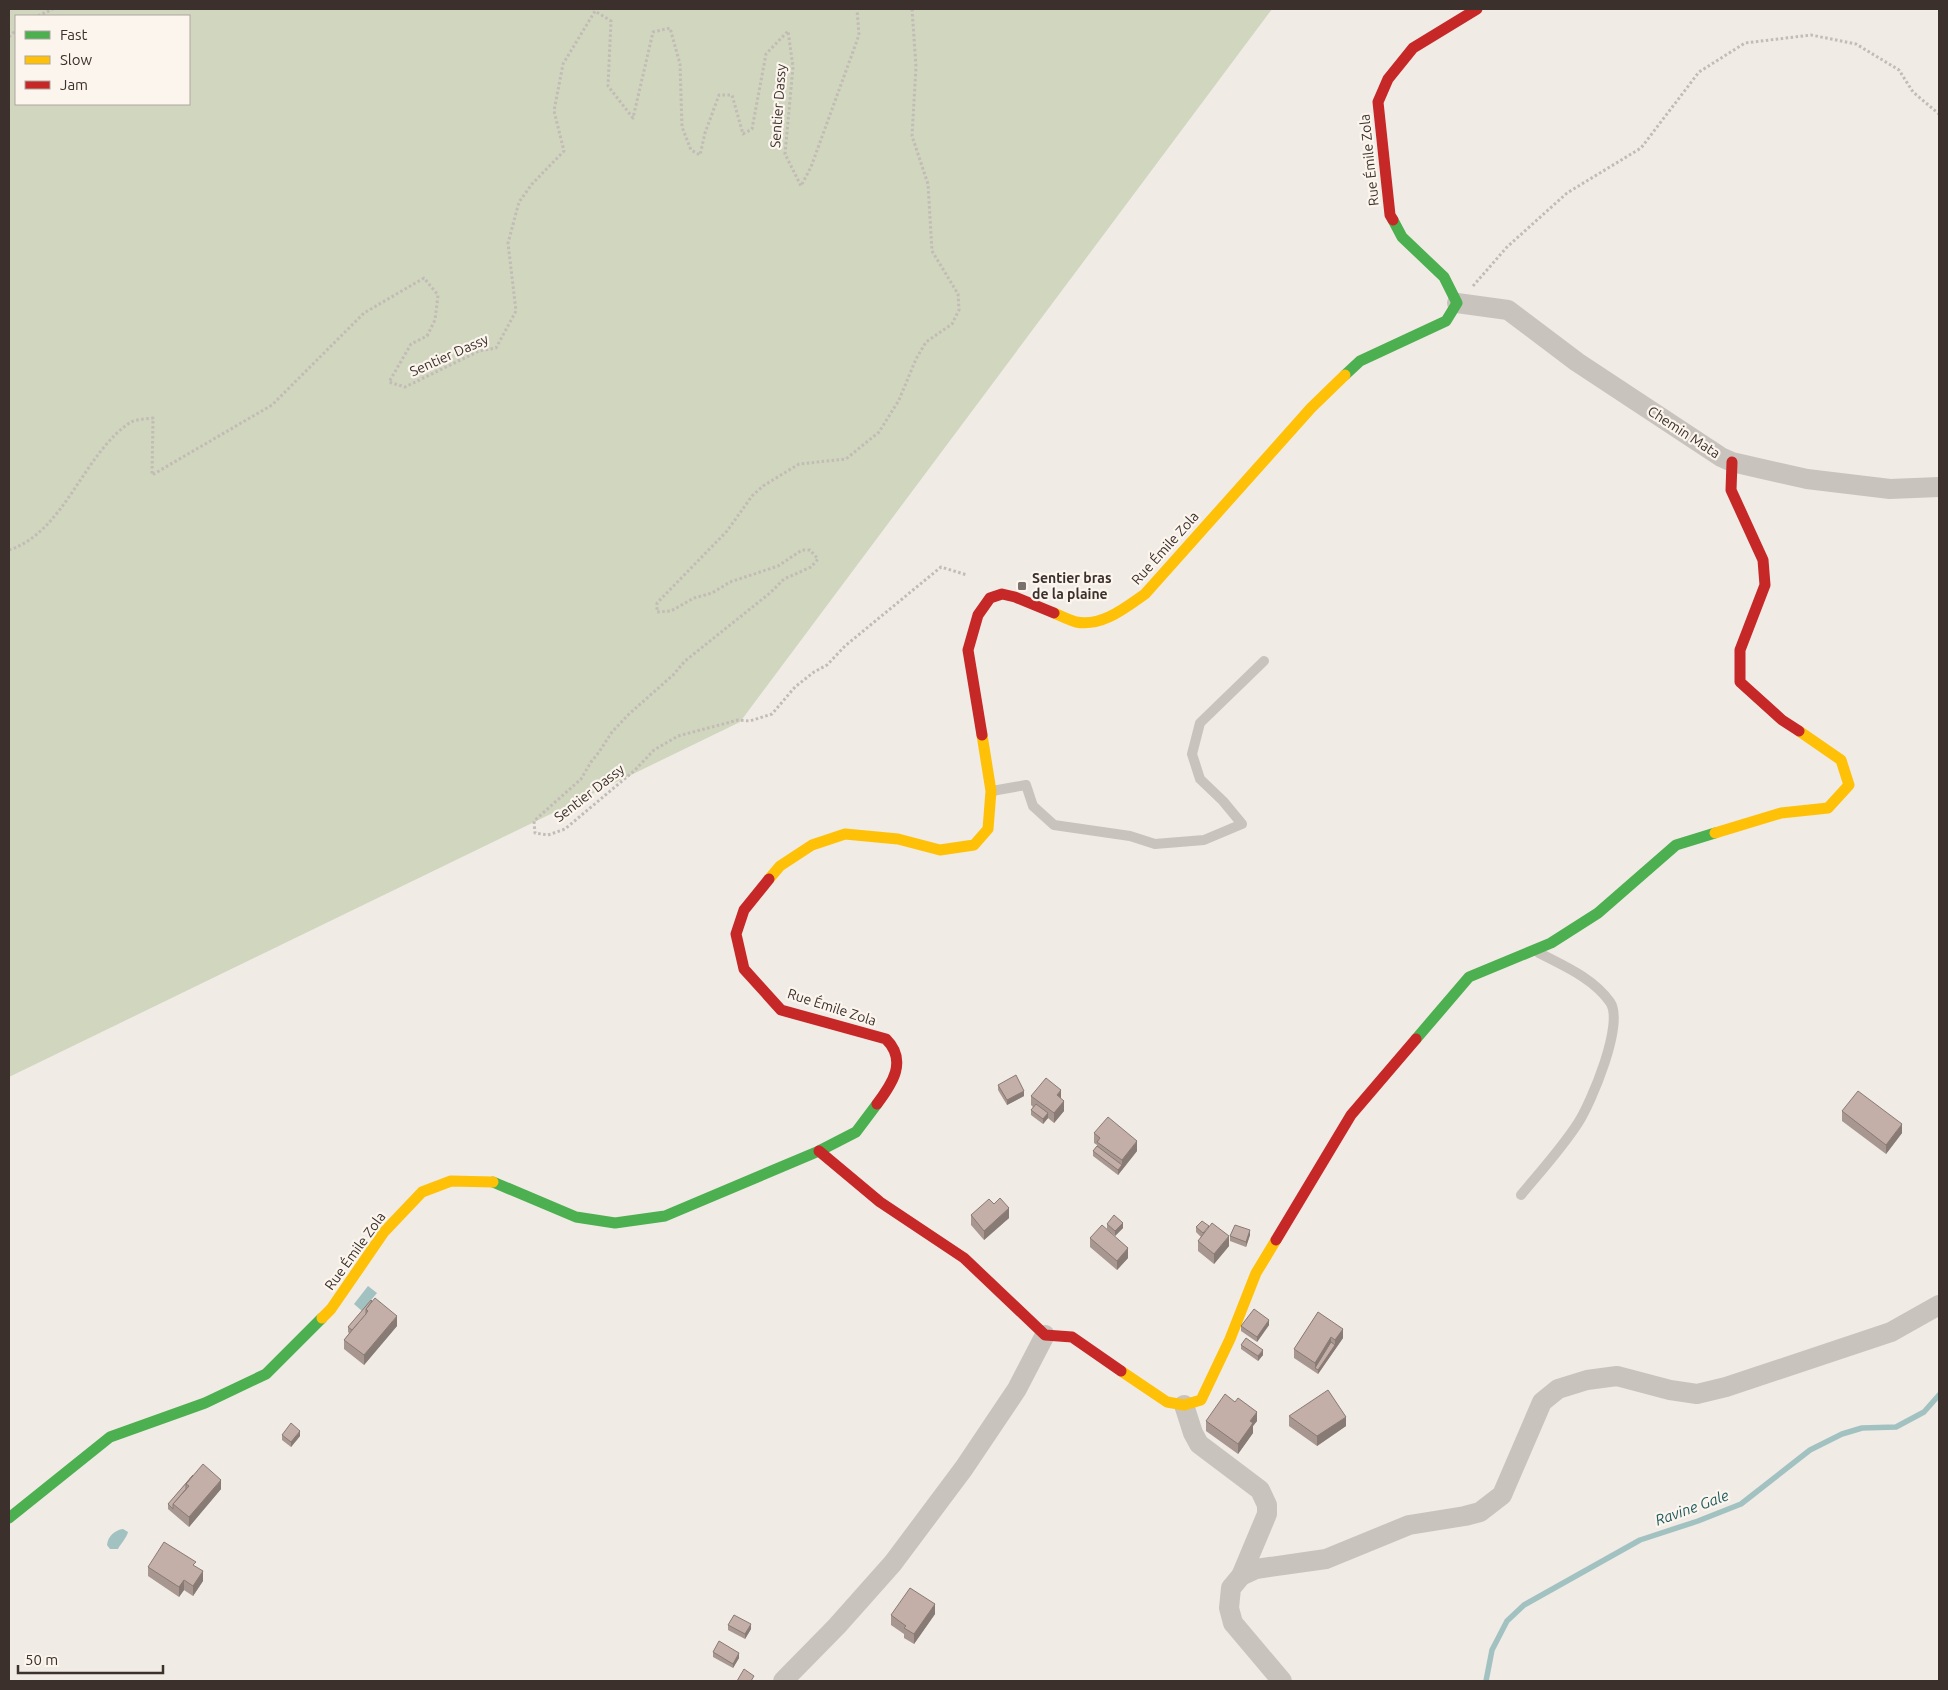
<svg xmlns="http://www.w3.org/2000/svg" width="1948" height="1690" viewBox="0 0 1948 1690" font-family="Ubuntu,sans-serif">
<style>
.green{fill:#d1d6bf;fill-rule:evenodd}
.water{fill:#a1c2c1}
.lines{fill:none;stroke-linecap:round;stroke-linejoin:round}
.stream{stroke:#a1c2c1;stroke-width:5.5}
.path{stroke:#c2bbb6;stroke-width:3;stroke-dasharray:2.5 2.5;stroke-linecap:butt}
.lane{stroke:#c9c3be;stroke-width:10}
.street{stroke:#c9c3be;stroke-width:20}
.fast{stroke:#4caf50;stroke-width:11}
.slow{stroke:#ffc107;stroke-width:11}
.jam{stroke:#c62828;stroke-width:11}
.wall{fill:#a89690}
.shaded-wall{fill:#887a75}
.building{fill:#c3afa7;stroke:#887a75}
.poi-dot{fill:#7a716c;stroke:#fbf5ee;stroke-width:2}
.labels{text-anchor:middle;stroke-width:4.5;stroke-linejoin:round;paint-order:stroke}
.street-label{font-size:14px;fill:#3b302b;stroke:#fbf5ee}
.poi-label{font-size:14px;font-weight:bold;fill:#3b302b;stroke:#fbf5ee;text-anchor:start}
.water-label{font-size:15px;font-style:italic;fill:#1f5a5e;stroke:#fbf5ee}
</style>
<rect width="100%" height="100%" fill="#f0ebe5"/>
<path class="green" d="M9 9H1272L740 722 9 1077ZM16 16H189V104H16Z"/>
<g class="water">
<polygon points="368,1286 377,1293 362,1311 354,1304"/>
<path d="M123 1529 128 1532C127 1537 120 1545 118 1549H110L107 1545C108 1536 115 1530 123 1529Z"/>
</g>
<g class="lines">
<polyline class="stream" points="1486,1681 1492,1650 1507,1621 1524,1605 1640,1540 1698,1521 1741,1504 1810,1450 1842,1434 1862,1428 1896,1427 1924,1412 1939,1395"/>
<g class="path">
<polyline points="912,9 916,67 912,136 928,184 932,251 958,294 959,310 952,324 926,342 916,359 899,400 879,432 846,459 799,464 763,486 752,496 727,531 657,603 657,612 671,611 694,598 712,593 730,582 778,566 802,550 810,550 818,559 811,567 784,579 770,593 685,661 673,675 629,714 612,732 599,752 591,762 581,779 534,821 535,833 548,835 565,829 634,771 654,750 678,736 738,720 750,721 772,714 795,687 814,672 827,665 845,646 941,567 967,575"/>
<polyline points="38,16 53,9"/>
<polyline points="9,37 16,30"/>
<polyline points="1473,286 1507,247 1567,193 1641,148 1699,72 1745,43 1811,35 1856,44 1899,70 1913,92 1939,114"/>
<path d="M9 550C65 532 84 452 131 422 137 419 147 419 153 418L152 475 272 405 364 313 424 278 438 295 435 320 427 336 411 344 389 382 405 387 479 351 496 348 516 311 508 243 519 202 532 184 564 151 554 111 563 64 595 11 611 21 608 86 633 118 653 32 670 28 680 64 682 127 691 150 700 155 705 133 719 95H732L743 134 752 129 766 54 788 31 793 67 785 154 801 186 811 167 859 35 857 9"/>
</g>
<g class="lane">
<polyline points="992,791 1026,785 1033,806 1054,825 1130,836 1155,844 1204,840 1242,824 1223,801 1200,779 1192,754 1200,723 1264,661"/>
<path d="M1521 1195C1540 1172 1562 1148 1578 1123 1591 1103 1625 1023 1610 1002 1593 978 1564 966 1539 953"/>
</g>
<g class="street">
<polyline points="1457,303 1508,310 1577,362 1721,457 1732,462 1807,479 1890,489 1939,487"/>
<polyline points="1184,1405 1193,1433 1199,1444 1260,1490 1267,1505 1267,1514 1241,1576"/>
<polyline points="783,1681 837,1626 893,1563 964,1468 1017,1389 1045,1335"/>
<polyline points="1282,1681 1233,1623 1229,1608 1231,1588 1241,1576 1256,1569 1326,1559 1409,1525 1465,1516 1480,1512 1502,1495 1542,1402 1558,1389 1587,1380 1617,1376 1670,1390 1697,1394 1726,1387 1891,1332 1939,1305"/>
</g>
<g class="fast">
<polyline points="1345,375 1360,361 1446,321 1457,303 1444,277 1402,237 1393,220"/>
<polyline points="1416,1039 1469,977 1551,943 1598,913 1676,845 1715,833"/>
<polyline points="493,1182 576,1217 615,1223 665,1216 819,1151 856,1132 877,1104"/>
<polyline points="9,1518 110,1437 205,1403 266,1374 322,1318"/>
</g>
<g class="slow">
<path d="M1054 613C1061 616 1069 620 1076 622 1102 627 1125 608 1145 594L1311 408 1345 375"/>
<polyline points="1715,833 1781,813 1828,808 1849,785 1841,760 1799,731"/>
<polyline points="769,879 780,866 812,845 845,834 898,839 940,850 974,845 988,829 991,791 982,735"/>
<polyline points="322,1318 331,1309 384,1232 422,1192 451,1181 493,1182"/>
<polyline points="1121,1371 1167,1402 1184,1405 1201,1400 1230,1339 1256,1273 1276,1240"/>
</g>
<g class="jam">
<polyline points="1393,220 1390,215 1378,102 1388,79 1413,48 1477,9"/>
<polyline points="1732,462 1731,490 1763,560 1765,585 1740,650 1740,682 1782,720 1799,731"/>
<polyline points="982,735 968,650 978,615 990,598 1002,594 1015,597 1054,613"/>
<path d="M769 879 744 910 736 934 744 969 781 1010 886 1039C908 1061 892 1084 877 1104"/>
<polyline points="819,1151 880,1202 964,1258 1045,1335 1072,1337 1121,1371"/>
<polyline points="1276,1240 1351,1115 1416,1039"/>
</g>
</g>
<g class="wall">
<polygon points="998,1085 1024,1096 1007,1105 998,1090"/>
<polygon points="1031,1096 1061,1099 1064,1111 1054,1123 1048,1118 1043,1124 1031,1115 1031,1110 1033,1107 1031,1105"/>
<polygon points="1842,1111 1902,1133 1886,1154 1842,1121"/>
<polygon points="1094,1133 1137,1151 1118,1175 1093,1156 1093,1151 1097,1146 1097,1145 1094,1143"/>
<polygon points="971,1215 1009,1218 984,1240 971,1225"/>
<polygon points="1107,1224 1123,1228 1115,1236 1107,1229"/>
<polygon points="1196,1227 1229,1246 1214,1264 1198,1251 1198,1241 1201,1237 1196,1232"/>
<polygon points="1250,1235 1246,1247 1230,1241 1230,1236"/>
<polygon points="1090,1238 1128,1258 1117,1270 1090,1247"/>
<polygon points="371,1300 397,1326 364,1365 344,1349 344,1340 349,1333 348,1332 348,1327"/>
<polygon points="1318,1312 1343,1338 1318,1374 1294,1358 1294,1349"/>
<polygon points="1269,1325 1257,1342 1241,1331 1241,1326"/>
<polygon points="1241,1345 1263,1355 1258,1361 1241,1349"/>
<polygon points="1289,1416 1346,1426 1317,1446 1289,1426"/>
<polygon points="1206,1421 1257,1421 1253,1426 1253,1433 1238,1454 1206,1431"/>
<polygon points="282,1435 300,1436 291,1447 282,1440"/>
<polygon points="193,1475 221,1489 189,1527 168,1509 168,1504"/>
<polygon points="148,1567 196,1567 203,1581 193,1596 184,1590 179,1597 148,1576"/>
<polygon points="935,1614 914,1644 904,1638 904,1634 891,1625 891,1615"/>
<polygon points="728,1625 751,1629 745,1639 728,1630"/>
<polygon points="713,1652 739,1658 733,1668 713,1657"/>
</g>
<g class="shaded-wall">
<polygon points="1061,1090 1061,1099 1057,1095"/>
<polygon points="1024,1091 1024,1096 1007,1105 1007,1100"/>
<polygon points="1064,1101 1064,1111 1054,1123 1054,1113"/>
<polygon points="1048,1113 1048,1118 1043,1124 1043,1119"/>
<polygon points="1902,1124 1902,1133 1886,1154 1886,1145"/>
<polygon points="1137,1141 1137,1151 1122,1170 1122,1160"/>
<polygon points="1122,1165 1122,1170 1118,1175 1118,1170"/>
<polygon points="1009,1208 1009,1218 984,1240 984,1231"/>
<polygon points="1123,1223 1123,1228 1115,1236 1115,1231"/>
<polygon points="1250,1230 1250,1235 1246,1247 1246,1242"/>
<polygon points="1229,1236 1229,1246 1214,1264 1214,1254"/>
<polygon points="1128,1248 1128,1258 1117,1270 1117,1261"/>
<polygon points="397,1316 397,1326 364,1365 364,1355"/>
<polygon points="1269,1320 1269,1325 1257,1342 1257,1337"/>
<polygon points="1343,1329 1343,1338 1318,1374 1318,1370 1335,1345 1335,1340"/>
<polygon points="1331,1337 1331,1347 1315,1368 1315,1363"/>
<polygon points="1263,1350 1263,1355 1258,1361 1258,1356"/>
<polygon points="1257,1412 1257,1421 1253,1426 1253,1433 1238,1454 1238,1444 1250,1421"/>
<polygon points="1346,1417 1346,1426 1317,1446 1317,1436"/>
<polygon points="300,1431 300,1436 291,1447 291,1442"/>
<polygon points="221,1480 221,1489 189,1527 189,1517"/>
<polygon points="203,1571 203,1581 193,1596 193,1586"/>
<polygon points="184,1580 184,1590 179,1597 179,1587"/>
<polygon points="935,1604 935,1614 914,1644 914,1634"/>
<polygon points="751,1624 751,1629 745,1639 745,1634"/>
<polygon points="739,1653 739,1658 733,1668 733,1664"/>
</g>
<g class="building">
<polygon points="1016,1075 1024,1091 1007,1100 998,1085"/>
<polygon points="1046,1078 1061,1090 1057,1095 1064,1101 1054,1113 1031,1096"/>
<polygon points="1858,1091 1902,1124 1886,1145 1842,1111"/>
<polygon points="1036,1104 1048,1113 1043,1119 1031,1110"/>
<polygon points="1108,1117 1137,1141 1122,1160 1097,1142 1100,1138 1094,1133"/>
<polygon points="1097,1146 1122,1165 1118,1170 1093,1151"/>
<polygon points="1000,1198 1009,1208 984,1231 971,1215 989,1199 994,1204"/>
<polygon points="1114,1215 1123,1223 1115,1231 1107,1224"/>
<polygon points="1202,1221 1209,1226 1203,1233 1196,1227"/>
<polygon points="1212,1223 1229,1236 1214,1254 1198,1241"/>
<polygon points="1102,1225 1128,1248 1117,1261 1090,1238"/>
<polygon points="1235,1225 1250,1230 1246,1242 1230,1236"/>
<polygon points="375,1298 397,1316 364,1355 344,1340 368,1311 366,1309"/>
<polygon points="371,1300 372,1301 366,1309 366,1314 352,1330 348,1327"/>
<polygon points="1254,1309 1269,1320 1257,1337 1241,1326"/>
<polygon points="1318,1312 1343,1329 1335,1340 1331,1337 1315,1363 1294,1349"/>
<polygon points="1246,1338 1263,1350 1258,1356 1241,1345"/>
<polygon points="1331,1342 1335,1345 1318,1370 1315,1368"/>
<polygon points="1328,1390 1346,1417 1317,1436 1289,1416"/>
<polygon points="1225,1394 1235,1402 1238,1398 1257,1412 1250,1421 1253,1423 1238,1444 1206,1421"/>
<polygon points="291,1423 300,1431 291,1442 282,1435"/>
<polygon points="203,1464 221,1480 189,1517 173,1504 189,1486 186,1484"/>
<polygon points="193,1475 186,1484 186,1489 173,1504 173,1509 168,1504"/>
<polygon points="164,1542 196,1562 193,1565 203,1571 193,1586 184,1580 179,1587 148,1567"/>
<polygon points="910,1588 935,1604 914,1634 904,1628 906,1626 891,1615"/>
<polygon points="734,1615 751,1624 745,1634 728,1625"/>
<polygon points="719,1641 739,1653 733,1664 713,1652"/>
<polygon points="744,1669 754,1676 751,1681 737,1681"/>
</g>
<rect class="poi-dot" x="1017" y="581" width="10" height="10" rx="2.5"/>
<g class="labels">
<g class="street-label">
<text transform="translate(778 106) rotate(-86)" y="5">Sentier Dassy</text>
<text transform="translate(1369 160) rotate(-96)" y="5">Rue Émile Zola</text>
<text transform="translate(449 355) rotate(-24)" y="5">Sentier Dassy</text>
<text transform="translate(1684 432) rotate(33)" y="5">Chemin Mata</text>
<text transform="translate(1165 548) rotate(-48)" y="5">Rue Émile Zola</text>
<text transform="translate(589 793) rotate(-38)" y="5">Sentier Dassy</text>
<text transform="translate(832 1007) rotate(18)" y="5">Rue Émile Zola</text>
<text transform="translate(355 1251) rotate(-54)" y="5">Rue Émile Zola</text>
</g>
<g class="poi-label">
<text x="1032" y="583">Sentier bras<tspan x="1032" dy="16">de la plaine</tspan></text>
</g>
<g class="water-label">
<text transform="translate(1692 1508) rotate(-20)" y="5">Ravine Gale</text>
</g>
</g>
<rect width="1948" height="1690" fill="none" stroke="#3b302b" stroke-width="20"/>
<rect x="15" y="15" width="175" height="90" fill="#fbf5ee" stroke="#aea6a0"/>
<rect x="25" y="31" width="25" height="8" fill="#4caf50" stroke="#aea6a0"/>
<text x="60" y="40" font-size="15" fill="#3b302b">Fast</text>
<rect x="25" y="56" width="25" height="8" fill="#ffc107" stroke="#aea6a0"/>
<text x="60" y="65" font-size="15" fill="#3b302b">Slow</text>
<rect x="25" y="81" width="25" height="8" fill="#c62828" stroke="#aea6a0"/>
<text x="60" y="90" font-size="15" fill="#3b302b">Jam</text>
<path d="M18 1665v8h145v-8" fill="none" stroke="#3b302b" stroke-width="2.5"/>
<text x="25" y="1665" font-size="15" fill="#3b302b" stroke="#fbf5ee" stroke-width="4" paint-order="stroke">50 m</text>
</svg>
